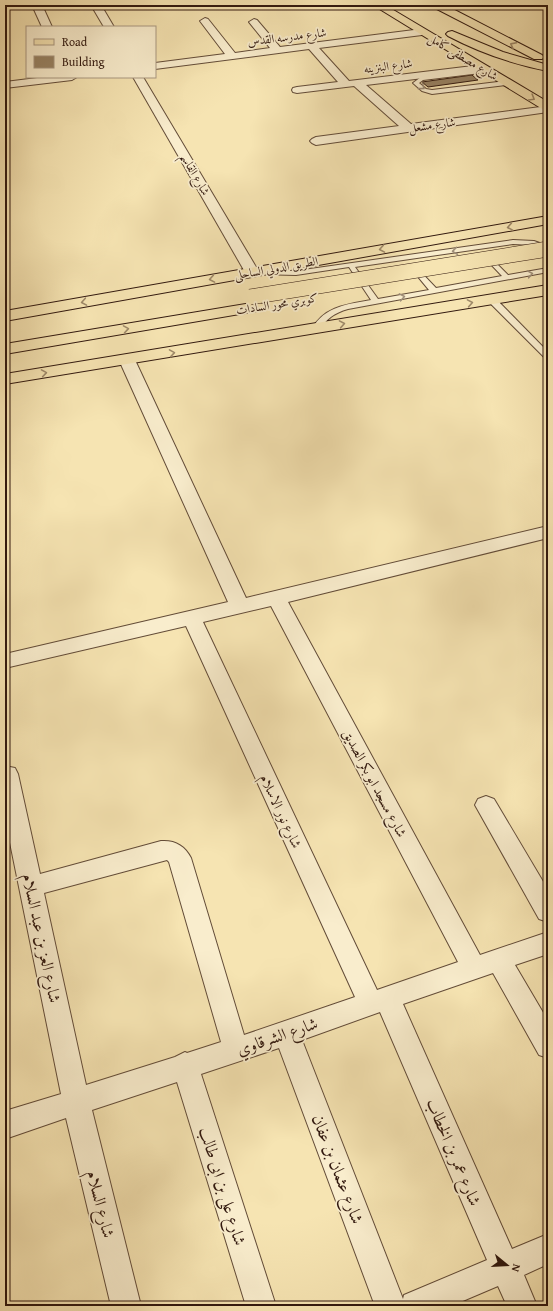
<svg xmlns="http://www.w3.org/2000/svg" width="553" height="1311" viewBox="0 0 553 1311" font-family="'Gentium Book Plus',Amiri,serif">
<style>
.building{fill:#988364;stroke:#32190f}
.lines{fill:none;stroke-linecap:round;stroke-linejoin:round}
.lane-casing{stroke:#634c38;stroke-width:2}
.street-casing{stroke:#634c38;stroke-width:2}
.primary-casing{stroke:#32190f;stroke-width:2}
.lane{fill:#f9edcd;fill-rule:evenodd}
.street{fill:#f9edcd;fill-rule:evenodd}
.primary{fill:#f6e4b2;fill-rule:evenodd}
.primary-bridge-casing{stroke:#32190f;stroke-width:16;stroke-linecap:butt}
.primary-bridge{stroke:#f6e4b2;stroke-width:15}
.oneway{stroke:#9e8969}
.oneway2{stroke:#9f8e78}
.labels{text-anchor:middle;stroke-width:3.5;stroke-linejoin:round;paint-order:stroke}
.far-street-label{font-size:12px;fill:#32190f;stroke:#f9edcd}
.street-label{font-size:14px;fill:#32190f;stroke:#f9edcd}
.near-street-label{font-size:17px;fill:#32190f;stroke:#f9edcd}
</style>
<rect width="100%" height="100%" fill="#f6e4b2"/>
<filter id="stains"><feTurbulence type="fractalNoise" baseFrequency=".005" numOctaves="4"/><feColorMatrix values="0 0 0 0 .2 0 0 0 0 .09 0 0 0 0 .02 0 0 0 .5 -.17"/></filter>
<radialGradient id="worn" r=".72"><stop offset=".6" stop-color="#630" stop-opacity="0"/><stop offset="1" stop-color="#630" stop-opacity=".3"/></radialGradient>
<polygon class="building" points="472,75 478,80 428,87 422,82"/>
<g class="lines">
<g class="lane-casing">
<g id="lane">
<polygon points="487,69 489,70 489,72 423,80 419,83 426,89 432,90 506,81 509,83 506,85 432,94 422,91 413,83 421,77"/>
<path d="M513 240 534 241 548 246V250L533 245 513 244 355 267 378 299 429 290 410 267 413 265 415 266 436 288 502 276 483 256 486 254 488 255 508 275 548 268V272L348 309C334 313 326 319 319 331H316L312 329C324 306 349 304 371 300L349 267 296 275 257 274 254 272 257 270 296 271Z"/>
<polygon points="488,297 494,297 548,352 548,358 545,358 488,301"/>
</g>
</g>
<g class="street-casing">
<g id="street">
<polygon points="32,5 42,5 52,27 42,27"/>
<polygon points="91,5 101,5 114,27 104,27"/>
<polygon points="205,18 208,19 235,53 270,48 249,22 254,19 257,20 280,47 422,29 427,32 422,35 319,48 349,81 481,65 485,66 486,68 485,70 481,71 366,85 411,124 548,106 548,112 316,145 312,143 310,141 312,139 316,137 399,126 354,86 297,93 293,92 292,90 293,88 297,87 338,82 309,49 155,69 155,63 225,54 200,21"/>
<polygon points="45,77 77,77 72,80 5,88 5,82"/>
<polygon points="133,77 143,77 259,272 257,275 252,276 247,275 245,272"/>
<path d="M127 355 132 357 135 360 246 598 548 526V538L288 602 480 955 548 932V954L515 965 548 1021V1058L539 1055 493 973 403 1004 512 1249 548 1234V1264L524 1275 537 1306H507L498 1286 451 1306H375L279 1048 201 1074 276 1306H246L177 1082 92 1110 141 1306H111L66 1118 5 1139V1111L61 1094 5 818V766L15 768 18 774 40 874 161 841C175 840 185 846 191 858L244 1035 355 997 186 626 5 668V654L228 602 119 360 122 357ZM271 606 458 962 377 990 203 622ZM167 860 169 862 221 1042 187 1053 185 1052 175 1057 86 1085 44 893ZM380 1012 487 1260 404 1295 403 1299 302 1040Z"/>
<polygon points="486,796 494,799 548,890 548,922 539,919 475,805 478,799"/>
</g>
</g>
<g class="primary-casing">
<g id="primary">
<polygon points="373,5 385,5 548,102 548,111 544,110"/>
<polygon points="432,5 445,5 542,55 544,57 542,59 534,59 433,7"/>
<path d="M452 31 503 52 548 65V71C513 64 480 53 448 36L446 34 448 32Z"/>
<polygon points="548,216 548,224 5,321 5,311"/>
<polygon points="548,285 548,295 5,384 5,374"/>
<polygon points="257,302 263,304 265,307 263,310 5,354 5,344"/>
</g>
</g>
<use href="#lane" class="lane"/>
<use href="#street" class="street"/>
<use href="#primary" class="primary"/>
<g class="primary-bridge-casing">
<polyline id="primary-bridge" points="250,297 548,249"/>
</g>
<use href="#primary-bridge" class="primary-bridge"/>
</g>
<defs><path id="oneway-chevron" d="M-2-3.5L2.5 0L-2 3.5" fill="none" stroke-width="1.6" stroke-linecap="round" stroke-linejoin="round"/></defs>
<g class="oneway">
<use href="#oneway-chevron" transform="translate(513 45) rotate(-153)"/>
<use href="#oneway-chevron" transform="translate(532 98) rotate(31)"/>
<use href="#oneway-chevron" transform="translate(510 227) rotate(170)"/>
<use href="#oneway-chevron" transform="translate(382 249) rotate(170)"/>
<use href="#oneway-chevron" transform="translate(212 279) rotate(170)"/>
<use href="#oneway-chevron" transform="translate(84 302) rotate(170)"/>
<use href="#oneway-chevron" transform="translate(470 303) rotate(-10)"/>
<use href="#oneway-chevron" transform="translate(342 324) rotate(-10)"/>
<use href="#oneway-chevron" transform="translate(126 329) rotate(-9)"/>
<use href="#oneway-chevron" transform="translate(172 353) rotate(-9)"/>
<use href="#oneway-chevron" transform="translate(44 373) rotate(-9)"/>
</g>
<g class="oneway2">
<use href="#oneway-chevron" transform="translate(422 87) rotate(36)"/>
<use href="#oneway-chevron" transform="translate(455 251) rotate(172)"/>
<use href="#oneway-chevron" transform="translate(530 274) rotate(-10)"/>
<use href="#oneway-chevron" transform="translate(402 297) rotate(-10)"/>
</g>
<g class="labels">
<g class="far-street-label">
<text transform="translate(287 37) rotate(-7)" y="4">شارع مدرسه القدس</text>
<text transform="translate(463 57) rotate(31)" y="4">شارع مصطفى كامل</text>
<text transform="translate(388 66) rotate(-7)" y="4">شارع البنزينه</text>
<text transform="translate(432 125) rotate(-8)" y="4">شارع مشعل</text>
<text transform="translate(195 174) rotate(60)" y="4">شارع القاسم</text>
<text transform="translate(276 268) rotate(-10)" y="4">الطريق الدولي الساحلى</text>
<text transform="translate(277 304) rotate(-9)" y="4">كوبري محور السادات</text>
</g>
<g class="street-label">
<text transform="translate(375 783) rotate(62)" y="5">شارع مسجد ابو بكر الصديق</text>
<text transform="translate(281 811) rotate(65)" y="5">شارع نور الاسلام</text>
</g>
<g class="near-street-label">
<text transform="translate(42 938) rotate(78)" y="6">شارع العز بن عبد السلام</text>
<text transform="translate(277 1036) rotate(-19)" y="6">شارع الشرقاوي</text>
<text transform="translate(454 1152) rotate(67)" y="6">شارع عمر بن الخطاب</text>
<text transform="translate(338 1169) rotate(69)" y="6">شارع عثمان بن عفان</text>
<text transform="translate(223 1186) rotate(73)" y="6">شارع على بن ابى طالب</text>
<text transform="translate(101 1204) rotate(76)" y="6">شارع السلام</text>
</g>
</g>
<rect width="553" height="1311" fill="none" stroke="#f6e4b2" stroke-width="20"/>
<rect x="6" y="6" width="541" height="1299" fill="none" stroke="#32190f" stroke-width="2"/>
<rect x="10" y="10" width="533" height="1291" fill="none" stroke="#32190f"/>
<rect x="26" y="26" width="130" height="52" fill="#f9edcd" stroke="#a99881"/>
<rect x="34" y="39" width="20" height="6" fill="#f6e4b2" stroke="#a99881"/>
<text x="62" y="46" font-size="12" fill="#32190f">Road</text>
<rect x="34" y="56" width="20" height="12" fill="#988364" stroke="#a99881"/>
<text x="62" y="66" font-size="12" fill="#32190f">Building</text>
<g transform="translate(507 1265) rotate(108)" stroke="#f9edcd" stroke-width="3" paint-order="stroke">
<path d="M0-3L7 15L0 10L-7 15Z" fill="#32190f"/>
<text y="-6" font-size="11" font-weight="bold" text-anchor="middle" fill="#32190f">N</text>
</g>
<rect width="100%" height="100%" filter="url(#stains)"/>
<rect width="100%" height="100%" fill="url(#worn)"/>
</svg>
